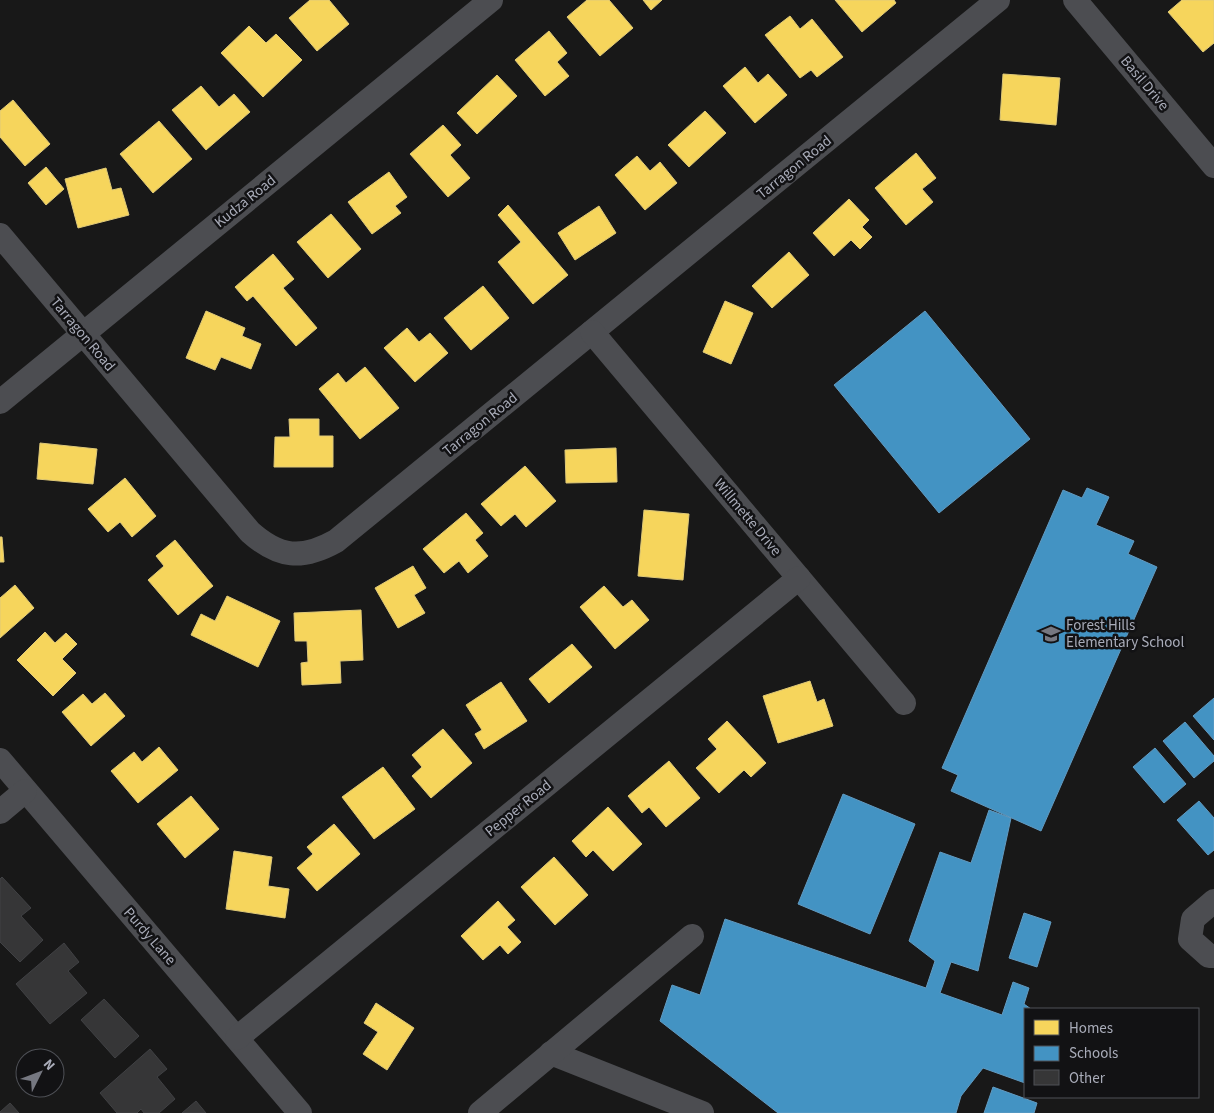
<svg xmlns="http://www.w3.org/2000/svg" width="1214" height="1113" viewBox="0 0 1214 1113" font-family="'Source Sans 3',sans-serif">
<style>
.homes{fill:#f6d55c;stroke:#dfc978}
.schools{fill:#4393c3;stroke:#629ac0}
.building{fill:#363637;stroke:#404144}
.lines{fill:none;stroke-linecap:round;stroke-linejoin:round}
.minor{stroke:#4c4d51;stroke-width:24}
.labels{text-anchor:middle;stroke-width:5;stroke-linejoin:round;paint-order:stroke}
.street-label{font-size:15px;fill:#a9acb9;stroke:#121214}
.poi-label{font-size:15px;fill:#a9acb9;stroke:#121214;text-anchor:start}
</style>
<rect width="100%" height="100%" fill="#181818"/>
<g class="homes">
<polygon points="310,0 329,0 349,24 317,51 289,18"/>
<polygon points="587,0 609,0 633,28 600,56 567,17"/>
<polygon points="643,0 662,0 651,10"/>
<polygon points="835,0 894,0 896,3 862,32"/>
<polygon points="1182,0 1214,0 1214,43 1203,52 1168,12"/>
<polygon points="790,16 800,29 812,19 843,57 817,77 811,70 800,78 765,35"/>
<polygon points="249,26 266,43 276,34 302,60 263,97 221,53"/>
<polygon points="549,31 567,53 557,62 569,76 545,96 515,60"/>
<polygon points="745,67 758,83 768,74 787,95 755,123 723,86"/>
<polygon points="1003,74 1060,78 1056,125 1000,120"/>
<polygon points="497,75 517,96 477,134 457,113"/>
<polygon points="201,86 219,107 234,94 250,112 206,150 172,110"/>
<polygon points="13,100 50,144 25,166 0,137 0,111"/>
<polygon points="705,111 726,133 689,167 668,145"/>
<polygon points="159,121 192,159 153,193 120,154"/>
<polygon points="443,125 461,145 450,155 470,178 448,197 410,154"/>
<polygon points="916,153 936,178 922,189 933,202 906,225 875,188"/>
<polygon points="637,156 650,171 660,162 677,183 645,210 615,175"/>
<polygon points="46,167 64,189 46,205 28,183"/>
<polygon points="106,168 112,190 121,188 129,215 78,228 65,179"/>
<polygon points="389,172 407,197 395,206 401,213 372,234 348,202"/>
<polygon points="849,199 869,220 862,227 872,237 860,249 851,240 834,256 813,233"/>
<polygon points="508,205 568,275 533,304 498,262 521,242 498,215"/>
<polygon points="599,206 616,233 575,260 558,233"/>
<polygon points="331,214 361,249 328,278 297,242"/>
<polygon points="789,252 809,275 772,308 752,286"/>
<polygon points="273,254 294,279 283,288 317,328 296,346 253,296 247,301 235,287"/>
<polygon points="483,286 509,318 471,350 444,318"/>
<polygon points="725,301 753,313 731,364 703,352"/>
<polygon points="206,311 245,328 242,336 261,344 251,369 221,357 215,370 186,358"/>
<polygon points="407,328 419,342 430,333 448,353 415,382 384,348"/>
<polygon points="365,367 399,408 360,439 319,389 338,373 346,383"/>
<polygon points="289,419 319,419 319,436 333,436 333,467 274,467 275,437 290,437"/>
<polygon points="40,443 97,449 93,484 37,479"/>
<polygon points="616,448 617,482 566,483 565,450"/>
<polygon points="525,466 556,501 526,527 515,514 501,526 481,504"/>
<polygon points="125,478 156,516 132,537 120,522 108,532 88,509"/>
<polygon points="644,510 689,514 683,580 638,576"/>
<polygon points="466,513 483,533 475,540 488,556 468,573 459,561 444,573 423,549"/>
<polygon points="0,537 2,537 4,562 0,562"/>
<polygon points="175,540 213,586 178,615 148,580 164,566 156,556"/>
<polygon points="413,566 426,588 414,595 425,613 398,628 375,588"/>
<polygon points="15,585 34,608 0,638 0,598"/>
<polygon points="604,586 623,607 632,600 649,620 615,649 580,607"/>
<polygon points="227,596 280,621 258,667 191,635 201,614 215,621"/>
<polygon points="361,610 363,660 340,661 341,683 302,685 301,663 308,662 307,641 295,641 294,613"/>
<polygon points="45,632 55,643 66,633 77,644 62,659 76,673 53,696 17,660"/>
<polygon points="572,644 592,667 549,703 529,679"/>
<polygon points="810,681 817,702 824,699 833,726 778,743 763,696"/>
<polygon points="501,682 527,721 484,749 475,734 482,730 466,705"/>
<polygon points="105,693 125,716 91,746 62,712 83,694 92,704"/>
<polygon points="727,721 766,763 751,777 744,770 719,793 696,768 717,749 708,739"/>
<polygon points="443,729 472,763 431,798 412,776 422,767 412,755"/>
<polygon points="159,747 178,770 138,803 111,771 134,752 142,762"/>
<polygon points="669,761 700,798 666,827 649,807 642,813 628,796"/>
<polygon points="383,767 415,809 374,839 342,797"/>
<polygon points="191,796 219,829 185,858 157,824"/>
<polygon points="608,807 642,844 613,871 593,850 586,857 572,841"/>
<polygon points="334,824 360,854 317,891 297,868 313,854 307,847"/>
<polygon points="234,851 272,857 268,886 289,889 285,918 226,909"/>
<polygon points="554,857 588,895 555,925 521,887"/>
<polygon points="498,901 515,920 507,927 521,942 508,954 500,945 483,960 461,936"/>
<polygon points="376,1003 414,1028 387,1070 363,1054 378,1032 364,1023"/>
</g>
<g class="schools">
<polygon points="925,311 1030,439 939,513 834,385"/>
<polygon points="1087,488 1109,497 1096,525 1134,541 1128,554 1157,567 1041,831 951,791 958,775 942,768 1063,490 1082,498"/>
<polygon points="1214,698 1214,740 1193,716"/>
<polygon points="1185,722 1214,756 1214,761 1194,778 1163,741"/>
<polygon points="1155,748 1186,784 1164,803 1133,767"/>
<polygon points="843,794 915,824 870,934 798,904"/>
<polygon points="1199,801 1214,818 1214,850 1208,855 1177,820"/>
<polygon points="989,810 1011,818 978,971 951,962 940,993 1002,1015 1013,982 1029,988 1024,1004 1031,1009 1025,1009 1025,1083 983,1068 961,1096 956,1113 778,1113 660,1021 672,985 700,995 725,919 926,988 935,961 909,941 940,852 971,863"/>
<polygon points="1024,913 1051,922 1037,967 1009,958"/>
<polygon points="993,1087 1037,1103 1034,1113 984,1113"/>
</g>
<g class="building">
<polygon points="2,877 31,908 21,916 43,940 20,962 0,942 0,879"/>
<polygon points="64,943 79,962 68,971 87,993 50,1024 16,984"/>
<polygon points="104,999 139,1036 115,1058 81,1020"/>
<polygon points="150,1049 167,1069 157,1077 175,1099 159,1113 144,1113 141,1109 137,1113 117,1113 100,1093"/>
<polygon points="196,1101 206,1113 182,1113"/>
<polygon points="10,1103 19,1113 0,1113 0,1112"/>
</g>
<g class="lines">
<g class="minor">
<polyline points="1075,0 1214,166"/>
<path d="M0 235 250 532C279 558 302 560 336 541L998 0"/>
<polyline points="592,332 904,703"/>
<polyline points="0,402 491,0"/>
<polyline points="0,760 300,1113"/>
<polyline points="0,812 25,791"/>
<polyline points="1214,901 1193,919 1190,939 1209,956 1214,956"/>
<polyline points="237,1038 799,578"/>
<polyline points="551,1053 702,1113"/>
<polyline points="480,1113 692,936"/>
</g>
</g>
<defs>
<g id="school-bare" transform="scale(1.5)"><path d="M0-5L7-2L0 1L-7-2ZM-4 1L0 2.5L4 1V4Q0 6-4 4Z" fill="#767881" stroke="#121214" stroke-width="2.5" paint-order="stroke"/></g>
</defs>
<g fill-rule="evenodd">
<use href="#school-bare" x="1051" y="634"/>
</g>
<g class="labels">
<g class="street-label">
<text transform="translate(1145 83) rotate(50)" y="5">Basil Drive</text>
<text transform="translate(794 167) rotate(-39)" y="5">Tarragon Road</text>
<text transform="translate(245 201) rotate(-39)" y="5">Kudza Road</text>
<text transform="translate(83 334) rotate(50)" y="5">Tarragon Road</text>
<text transform="translate(480 424) rotate(-39)" y="5">Tarragon Road</text>
<text transform="translate(748 517) rotate(50)" y="5">Willmette Drive</text>
<text transform="translate(518 808) rotate(-39)" y="5">Pepper Road</text>
<text transform="translate(150 936) rotate(49)" y="5">Purdy Lane</text>
</g>
<g class="poi-label">
<text x="1066" y="630">Forest Hills<tspan x="1066" dy="17">Elementary School</tspan></text>
</g>
</g>
<rect x="1024" y="1008" width="175" height="90" fill="#121214" stroke="#4e5056"/>
<rect x="1034" y="1020" width="25" height="15" fill="#f6d55c" stroke="#4e5056"/>
<text x="1069" y="1033" font-size="15" fill="#a9acb9">Homes</text>
<rect x="1034" y="1046" width="25" height="15" fill="#4393c3" stroke="#4e5056"/>
<text x="1069" y="1058" font-size="15" fill="#a9acb9">Schools</text>
<rect x="1034" y="1070" width="25" height="15" fill="#363637" stroke="#4e5056"/>
<text x="1069" y="1083" font-size="15" fill="#a9acb9">Other</text>
<g transform="translate(40 1073) rotate(48)"><circle r="24" fill="#121214" stroke="#4e5056"/>
<path d="M0-4L9 19L0 12L-9 19Z" fill="#767881"/>
<text y="-8" font-size="14" font-weight="bold" text-anchor="middle" fill="#a9acb9">N</text>
</g>
</svg>
